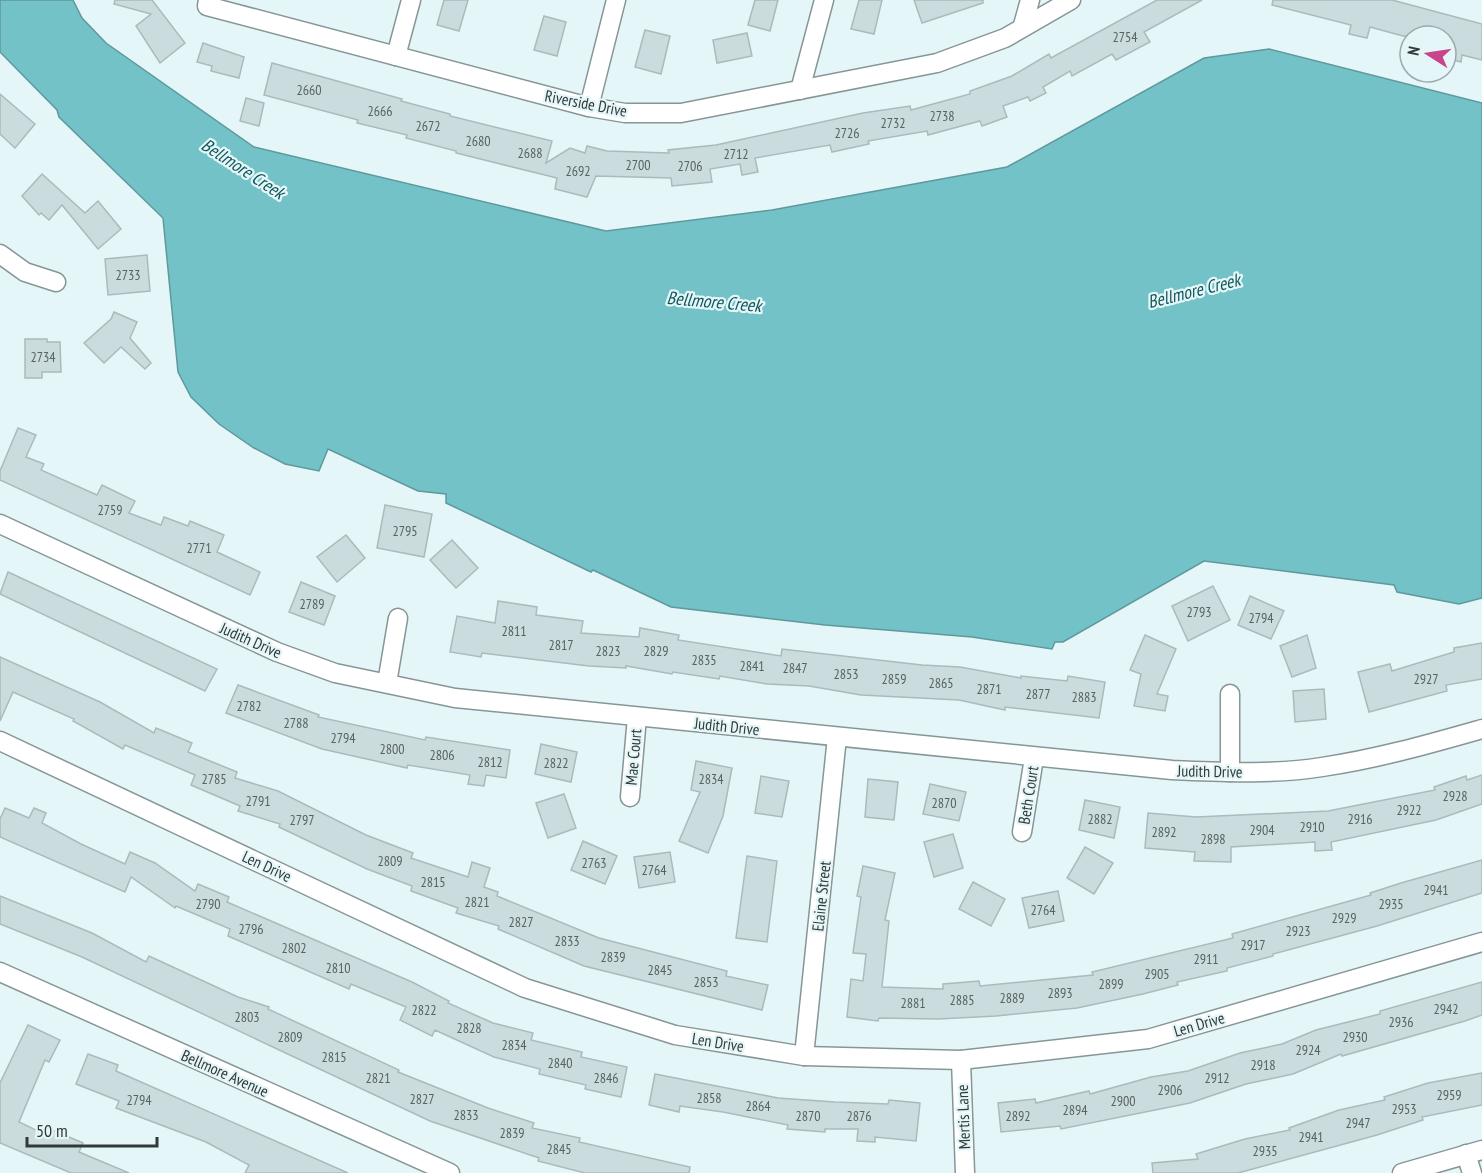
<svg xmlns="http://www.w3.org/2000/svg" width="1482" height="1173" viewBox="0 0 1482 1173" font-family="'PT Sans Narrow',sans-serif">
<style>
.water{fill:#72c2c8;stroke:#5f999d;stroke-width:1.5}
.building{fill:#cadcdd;stroke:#aabbbc;stroke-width:1.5}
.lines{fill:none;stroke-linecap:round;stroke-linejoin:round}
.street-casing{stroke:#869697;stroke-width:21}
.street{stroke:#fff;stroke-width:18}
.labels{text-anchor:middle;stroke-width:4.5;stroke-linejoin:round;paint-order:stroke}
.number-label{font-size:14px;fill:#586263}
.street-label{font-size:16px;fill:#32393a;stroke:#e5f6f8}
.water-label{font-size:18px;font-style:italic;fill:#10575c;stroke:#e5f6f8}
</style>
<rect width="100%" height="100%" fill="#e5f6f8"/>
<polygon class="water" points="0,0 73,0 82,18 106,43 254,147 606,231 772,210 1007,167 1204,58 1269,49 1482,103 1482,598 1459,604 1397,592 1394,585 1204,561 1063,642 1055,642 1052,649 972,637 825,625 671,607 593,570 591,572 446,503 446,494 418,491 328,449 319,471 285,464 254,448 219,424 191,397 178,372 163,218 59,117 57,110 0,52"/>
<g class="building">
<polygon points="115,0 152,0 185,43 160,63 136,26 151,14 114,4"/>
<polygon points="444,0 468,0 459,31 437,25"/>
<polygon points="755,0 778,0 770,31 748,25"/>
<polygon points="859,0 882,0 874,34 851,29"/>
<polygon points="914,0 983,0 983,3 922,23"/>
<polygon points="1157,0 1202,0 1144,32 1150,42 1116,60 1112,54 1072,76 1070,71 1043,87 1046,93 1030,101 1028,97 1003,106 1007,117 982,126 980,121 928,135 927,131 868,141 869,144 832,152 830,145 755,158 758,172 742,175 740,164 710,169 712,182 672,186 671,178 596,176 587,197 555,189 557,178 456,153 456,151 406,138 407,135 357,123 358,120 264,95 272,63 402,99 401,101 450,114 450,116 552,141 546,163 570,148 585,153 587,146 607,151 669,153 668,150 716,145 863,113 910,106 911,110 970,94 970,91 1012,76 1049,54 1051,58"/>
<polygon points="1273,0 1392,0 1482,24 1482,60 1462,55 1461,62 1446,58 1446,36 1403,36 1370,27 1367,38 1349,34 1351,25 1272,5"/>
<polygon points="544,16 566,22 557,56 534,50"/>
<polygon points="645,30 670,36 661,74 635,67"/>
<polygon points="747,33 752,56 717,63 713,40"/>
<polygon points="203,43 244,57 239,78 211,71 212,66 197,62"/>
<polygon points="0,94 35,124 15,148 0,134"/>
<polygon points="246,98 264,103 259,126 240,121"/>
<polygon points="42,174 85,213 98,201 121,229 98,249 62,205 49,220 41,213 39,215 22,196"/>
<polygon points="147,255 150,291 108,295 105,259"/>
<polygon points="114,312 137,322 130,338 151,363 145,369 121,347 104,363 84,343 111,319"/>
<polygon points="25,339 47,339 47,342 60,342 61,372 42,372 42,378 25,378"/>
<polygon points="18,428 36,435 26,457 44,464 41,470 97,495 102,485 135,501 129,513 161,525 164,517 188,526 190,521 224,535 217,552 260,572 250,595 0,480 0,471"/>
<polygon points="385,505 432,514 424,557 377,548"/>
<polygon points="346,535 365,558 337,582 317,557"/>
<polygon points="452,540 478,568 456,588 430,560"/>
<polygon points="8,572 217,669 205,691 0,594"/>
<polygon points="301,582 335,596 324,625 289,612"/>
<polygon points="1213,586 1230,620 1188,641 1172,606"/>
<polygon points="1250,596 1284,611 1271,639 1238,625"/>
<polygon points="498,601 537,607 536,615 583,621 581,633 639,637 640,628 679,635 678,640 781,656 782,649 922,665 960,667 1021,678 1021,676 1067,681 1068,676 1105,682 1099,718 1005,707 1005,710 959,700 861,695 809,686 767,684 720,676 719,679 673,672 672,674 626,666 626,668 589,666 482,653 481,657 450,652 457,616 495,623"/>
<polygon points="1145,635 1176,649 1157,694 1168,696 1165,711 1134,706 1141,674 1130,670"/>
<polygon points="1307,635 1316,668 1292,677 1280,646"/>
<polygon points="1482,643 1482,679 1446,685 1447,691 1369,712 1358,672 1390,664 1392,671 1454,652 1454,648"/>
<polygon points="0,657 100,702 154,733 156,728 192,743 188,752 237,772 235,778 278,791 366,835 413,853 411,858 468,877 472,862 490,868 484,887 498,892 497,896 599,938 727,971 726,976 768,985 762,1010 584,966 498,929 499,926 456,913 458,908 411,891 412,886 367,869 279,827 280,824 238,811 240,806 191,785 195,775 125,745 123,749 73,721 74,719 13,692 0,721"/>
<polygon points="238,685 319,715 318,717 425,740 426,737 510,750 506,778 486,775 484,786 468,784 470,775 408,765 407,768 322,749 226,713"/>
<polygon points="1324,689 1326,719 1295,722 1293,691"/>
<polygon points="541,744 577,752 571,782 535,774"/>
<polygon points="696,761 732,768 723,816 708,853 679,841 700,792 691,790"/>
<polygon points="1482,775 1482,804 1436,820 1331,842 1332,850 1315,851 1315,842 1231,847 1231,862 1194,861 1195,852 1145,848 1148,813 1196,817 1328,811 1435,790 1434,787 1466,776 1467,780"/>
<polygon points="761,776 789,781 782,817 755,813"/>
<polygon points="868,779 898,782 894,820 865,817"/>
<polygon points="930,784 966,792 959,821 923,814"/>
<polygon points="564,794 576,828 548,838 536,803"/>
<polygon points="1085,800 1120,807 1114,838 1079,830"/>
<polygon points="5,808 29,818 34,808 46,813 42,823 81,844 125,864 130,852 155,863 195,891 198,884 229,897 227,902 412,982 449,1001 448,1003 493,1023 533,1033 531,1040 582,1052 581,1057 627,1067 621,1097 585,1089 586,1085 539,1074 540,1069 494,1057 435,1030 432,1036 400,1020 406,1007 351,984 349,989 228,936 230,929 176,906 175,908 131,877 125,892 0,837 0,819"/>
<polygon points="953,834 963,868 934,877 924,842"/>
<polygon points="583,841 617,856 605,884 571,870"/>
<polygon points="1085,847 1113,863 1094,894 1067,878"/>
<polygon points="670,852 675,882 639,888 634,857"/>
<polygon points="747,856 777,861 767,942 736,938"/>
<polygon points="1482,860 1482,893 1377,926 1273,954 1273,956 1227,968 1227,971 1177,982 1178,985 1143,994 1077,1008 996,1016 938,1019 879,1018 878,1021 847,1017 851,979 863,981 866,954 853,953 861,897 857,896 863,866 895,873 885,920 889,921 882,987 943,989 943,984 979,981 980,986 1093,975 1092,972 1233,938 1232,934 1371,895 1370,893 1401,883"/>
<polygon points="973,882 1005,899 991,926 959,909"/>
<polygon points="1058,891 1064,921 1029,928 1022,898"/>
<polygon points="0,896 92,933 146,962 149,956 238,997 269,1007 268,1009 399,1070 398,1072 488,1108 534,1123 532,1128 580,1138 579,1142 690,1167 689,1173 585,1173 538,1161 539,1158 430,1121 82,957 0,924"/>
<polygon points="1482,982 1482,1015 1465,1021 1342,1056 1341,1054 1293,1074 1246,1084 1190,1103 1061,1129 1060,1126 1001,1132 998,1103 1035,1099 1036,1103 1089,1091 1090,1094 1151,1077 1188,1071 1240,1053 1282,1044 1316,1030 1380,1014 1380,1011"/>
<polygon points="28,1025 60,1040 49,1062 45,1060 19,1122 48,1136 50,1129 83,1143 79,1152 129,1173 71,1173 0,1143 0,1083"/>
<polygon points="88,1054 118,1065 116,1071 348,1173 245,1173 249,1165 206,1142 116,1108 119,1101 76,1084"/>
<polygon points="1482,1073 1482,1105 1422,1117 1423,1120 1377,1135 1238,1173 1153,1173 1152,1163 1198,1159 1196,1154 1245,1139 1290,1130 1289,1128 1339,1110 1385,1100 1384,1097 1428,1083"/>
<polygon points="655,1074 778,1098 835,1102 888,1104 889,1100 920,1103 916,1141 875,1137 875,1142 857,1141 858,1129 825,1129 825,1132 787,1129 788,1125 723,1112 680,1106 679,1112 649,1105"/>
</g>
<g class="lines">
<g class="street-casing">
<g id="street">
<polyline points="208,0 207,6 589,107 625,113 681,113 937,63 1005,38 1071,0"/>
<polyline points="1023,25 1030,0"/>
<polyline points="396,56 411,0"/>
<polyline points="800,90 824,0"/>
<polyline points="589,107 616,0"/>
<polyline points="0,254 25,272 56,282"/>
<path d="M0 524 277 652 335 673 455 698 1172 770C1221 772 1273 775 1322 767 1377 759 1429 744 1482 729"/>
<polyline points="387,683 398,618"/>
<polyline points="0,741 525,988 675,1035 804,1056 961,1060 1148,1039 1482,942"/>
<polyline points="1230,772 1230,694"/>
<polyline points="630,797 637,717"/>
<polyline points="1022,832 1034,758"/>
<polyline points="0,972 450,1173"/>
<polyline points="804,1056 837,737"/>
<polyline points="961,1060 965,1173"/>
<polyline points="1466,1154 1472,1173"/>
<polyline points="1402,1173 1482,1150"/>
</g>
</g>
<use href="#street" class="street"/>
</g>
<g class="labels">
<g class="number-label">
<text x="1125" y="42">2754</text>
<text x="309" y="95">2660</text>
<text x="380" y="116">2666</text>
<text x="942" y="121">2738</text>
<text x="893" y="128">2732</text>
<text x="428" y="131">2672</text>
<text x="847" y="138">2726</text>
<text x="478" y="146">2680</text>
<text x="530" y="158">2688</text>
<text x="736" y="159">2712</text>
<text x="638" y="170">2700</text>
<text x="690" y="171">2706</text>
<text x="578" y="176">2692</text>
<text x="128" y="280">2733</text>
<text x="43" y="362">2734</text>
<text x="110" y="515">2759</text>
<text x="405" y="536">2795</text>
<text x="199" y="553">2771</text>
<text x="312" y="609">2789</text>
<text x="1199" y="617">2793</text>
<text x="1261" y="623">2794</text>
<text x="514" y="636">2811</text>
<text x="561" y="650">2817</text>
<text x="608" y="656">2823</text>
<text x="656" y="656">2829</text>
<text x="704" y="665">2835</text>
<text x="752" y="671">2841</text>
<text x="795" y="673">2847</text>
<text x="846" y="679">2853</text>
<text x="894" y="684">2859</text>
<text x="1426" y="684">2927</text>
<text x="941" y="688">2865</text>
<text x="989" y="694">2871</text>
<text x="1038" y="699">2877</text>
<text x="1084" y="702">2883</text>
<text x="249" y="711">2782</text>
<text x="296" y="728">2788</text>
<text x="343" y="743">2794</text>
<text x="392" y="754">2800</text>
<text x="442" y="760">2806</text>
<text x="490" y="767">2812</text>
<text x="556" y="768">2822</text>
<text x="214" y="784">2785</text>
<text x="711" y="784">2834</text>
<text x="1455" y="801">2928</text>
<text x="258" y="806">2791</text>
<text x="944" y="808">2870</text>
<text x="1409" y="815">2922</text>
<text x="1100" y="824">2882</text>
<text x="1360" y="824">2916</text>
<text x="302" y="825">2797</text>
<text x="1312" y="832">2910</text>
<text x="1262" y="835">2904</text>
<text x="1164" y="837">2892</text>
<text x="1213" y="844">2898</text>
<text x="390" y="866">2809</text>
<text x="594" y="868">2763</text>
<text x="654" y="875">2764</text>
<text x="433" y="887">2815</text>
<text x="1436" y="895">2941</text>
<text x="477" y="907">2821</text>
<text x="208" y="909">2790</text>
<text x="1391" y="909">2935</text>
<text x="1043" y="915">2764</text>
<text x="1344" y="923">2929</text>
<text x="521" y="927">2827</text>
<text x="251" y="934">2796</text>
<text x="1298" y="936">2923</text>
<text x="567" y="946">2833</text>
<text x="1253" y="950">2917</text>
<text x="294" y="953">2802</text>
<text x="613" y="962">2839</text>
<text x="1206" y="964">2911</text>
<text x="338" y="973">2810</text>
<text x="660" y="975">2845</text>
<text x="1157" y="979">2905</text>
<text x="706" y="987">2853</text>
<text x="1111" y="989">2899</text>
<text x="1060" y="998">2893</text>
<text x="1012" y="1003">2889</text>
<text x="962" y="1005">2885</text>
<text x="913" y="1008">2881</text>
<text x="1446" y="1014">2942</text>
<text x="424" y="1015">2822</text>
<text x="247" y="1022">2803</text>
<text x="1401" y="1027">2936</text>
<text x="469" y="1033">2828</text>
<text x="290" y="1042">2809</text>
<text x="1355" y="1042">2930</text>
<text x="514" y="1050">2834</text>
<text x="1308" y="1055">2924</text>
<text x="334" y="1062">2815</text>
<text x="560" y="1068">2840</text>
<text x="1263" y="1070">2918</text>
<text x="378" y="1083">2821</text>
<text x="606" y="1083">2846</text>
<text x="1217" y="1083">2912</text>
<text x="1170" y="1095">2906</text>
<text x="1449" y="1100">2959</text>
<text x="709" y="1103">2858</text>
<text x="422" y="1104">2827</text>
<text x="139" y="1105">2794</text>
<text x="1123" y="1106">2900</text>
<text x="758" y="1111">2864</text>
<text x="1404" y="1114">2953</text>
<text x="1075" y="1115">2894</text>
<text x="466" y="1120">2833</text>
<text x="808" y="1121">2870</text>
<text x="859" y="1121">2876</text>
<text x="1018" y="1121">2892</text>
<text x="1358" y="1128">2947</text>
<text x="512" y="1138">2839</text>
<text x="1311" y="1142">2941</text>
<text x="559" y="1154">2845</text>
<text x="1265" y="1156">2935</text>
</g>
<g class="street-label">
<text transform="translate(586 103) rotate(11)" y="6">Riverside Drive</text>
<text transform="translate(251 640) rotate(24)" y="6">Judith Drive</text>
<text transform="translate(727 726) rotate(6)" y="6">Judith Drive</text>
<text transform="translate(633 757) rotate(-85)" y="6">Mae Court</text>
<text transform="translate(1210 771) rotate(1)" y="6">Judith Drive</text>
<text transform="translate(1028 795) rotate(-81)" y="6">Beth Court</text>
<text transform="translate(267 866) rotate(25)" y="6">Len Drive</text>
<text transform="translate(821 896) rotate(-84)" y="6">Elaine Street</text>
<text transform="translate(1199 1024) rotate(-16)" y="6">Len Drive</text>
<text transform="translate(718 1042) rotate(9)" y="6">Len Drive</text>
<text transform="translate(225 1073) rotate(24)" y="6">Bellmore Avenue</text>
<text transform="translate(963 1117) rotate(-92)" y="6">Mertis Lane</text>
</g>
<g class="water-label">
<text transform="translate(243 169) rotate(33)" y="6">Bellmore Creek</text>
<text transform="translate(1194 291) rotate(-14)" y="6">Bellmore Creek</text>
<text transform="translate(714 302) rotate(5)" y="6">Bellmore Creek</text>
</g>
</g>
<g transform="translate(1428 54) rotate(282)"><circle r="28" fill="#e5f6f8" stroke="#9daaac" stroke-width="1.5"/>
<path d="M0-4.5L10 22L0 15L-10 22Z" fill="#c9458a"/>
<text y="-9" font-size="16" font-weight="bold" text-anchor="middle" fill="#32393a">N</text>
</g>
<path d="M27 1137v9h130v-9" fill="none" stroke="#32393a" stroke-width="3"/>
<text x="36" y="1137" font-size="18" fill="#32393a" stroke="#e5f6f8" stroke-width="4.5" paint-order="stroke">50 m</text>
</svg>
